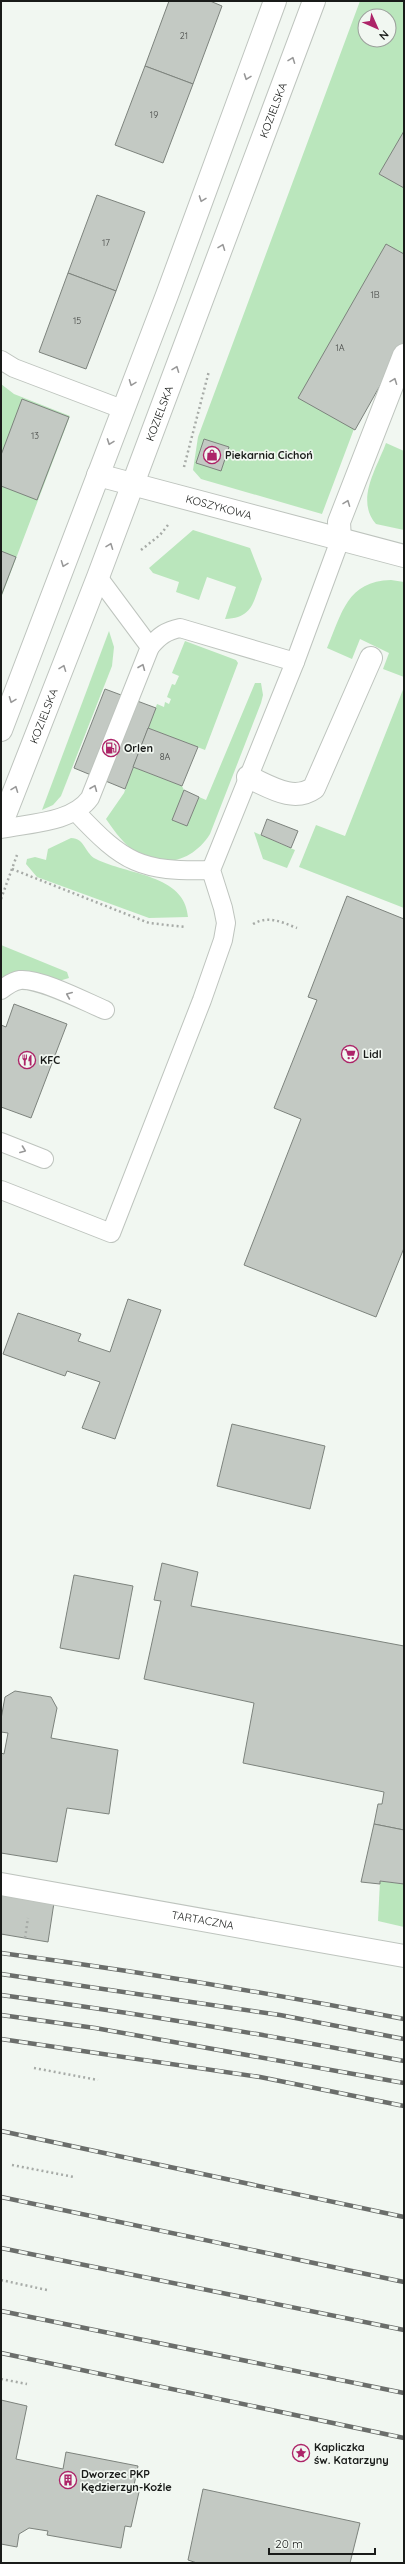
<svg xmlns="http://www.w3.org/2000/svg" width="405" height="2564" viewBox="0 0 405 2564" font-family="Quicksand,sans-serif">
<style>
.green{fill:#bae6bc;fill-rule:evenodd}
.building{fill:#c3c9c3;stroke:#7d837d}
.lines{fill:none;stroke-linecap:round;stroke-linejoin:round}
.lane-casing{stroke:#bec4be;stroke-width:20}
.street-casing{stroke:#bec4be;stroke-width:24}
.secondary-casing{stroke:#bec4be;stroke-width:24}
.path{stroke:#a7aba7;stroke-width:2.5;stroke-dasharray:2 3;stroke-linecap:butt}
.lane{stroke:#fff;stroke-width:18}
.street{stroke:#fff;stroke-width:22}
.secondary{stroke:#fff;stroke-width:22}
.rail-casing{stroke:#6b6e6b;stroke-width:4.5}
.rail{stroke:#f1f7f1;stroke-width:3;stroke-dasharray:9;stroke-linecap:butt}
.oneway{stroke:#989898}
.labels{text-anchor:middle;stroke-width:3.5;stroke-linejoin:round;paint-order:stroke}
.number-label{font-size:9px;fill:#444644}
.street-label{font-size:11px;fill:#191b19;stroke:#f1f7f1}
.poi-label{font-size:11px;font-weight:bold;fill:#191b19;stroke:#f1f7f1;text-anchor:start}
</style>
<rect width="100%" height="100%" fill="#f1f7f1"/>
<g class="green">
<path d="M360 1H404V296L322 514 201 479 193 470 198 437ZM365 16H389V40H365Z"/>
<polygon points="1,384 14,394 70,416 1,598"/>
<path d="M386 443 404 451V530L376 524C355 500 377 468 386 443Z"/>
<path d="M193 530 250 548 262 579C253 601 254 618 225 619L236 587 207 577 199 600 176 592 179 582 153 573 149 568Z"/>
<path d="M391 580 404 582V677L383 669 389 653 360 639 352 659 327 648C342 613 347 581 391 580Z"/>
<polygon points="109,631 114,647 112,666 61,796 53,805 42,810"/>
<polygon points="185,641 236,660 238,663 205,750 148,728 157,704 164,707 165,702 169,704 171,699 167,697 172,684 175,685 179,676 172,673"/>
<path d="M255 683H261L263 695 261 703 210 834C192 863 157 871 130 848 120 839 113 829 106 819L124 793 133 767 182 786 184 790 187 825 199 797 206 800Z"/>
<polygon points="404,687 404,908 299,867 316,825 345,836"/>
<polygon points="254,832 295,850 287,868 263,859"/>
<path d="M71 838C85 838 85 854 96 859 127 875 185 874 188 917L149 918 37 877 26 864 27 859 35 857 46 860 48 849Z"/>
<polygon points="1,945 67,972 69,978 59,981 23,971 1,979"/>
<polygon points="380,1881 404,1884 404,1927 378,1921"/>
</g>
<g class="building">
<polygon points="169,1 210,1 222,6 193,84 145,66"/>
<polygon points="145,66 193,84 163,163 115,145"/>
<polygon points="404,131 404,188 379,174"/>
<polygon points="97,195 145,212 116,291 68,273"/>
<polygon points="386,244 404,254 404,343 355,430 298,398"/>
<polygon points="68,273 116,291 86,369 39,352"/>
<polygon points="22,399 69,417 37,500 1,486 1,455"/>
<polygon points="204,439 229,447 221,471 196,463"/>
<polygon points="1,551 16,557 1,596"/>
<polygon points="105,689 156,708 125,789 74,768"/>
<polygon points="148,728 198,747 182,786 133,767"/>
<polygon points="184,790 199,797 187,826 172,820"/>
<polygon points="267,819 298,831 291,848 261,835"/>
<polygon points="347,896 404,919 404,1248 376,1317 244,1265 301,1119 274,1108 317,1000 308,997"/>
<polygon points="14,1004 67,1024 31,1118 1,1107 1,1025 6,1027"/>
<polygon points="128,1299 161,1310 115,1439 82,1428 100,1382 67,1371 65,1376 3,1354 18,1313 81,1334 78,1341 110,1352"/>
<polygon points="232,1424 325,1446 310,1509 217,1486"/>
<polygon points="162,1563 198,1572 191,1606 404,1646 404,1830 374,1824 378,1804 382,1804 384,1792 243,1763 254,1703 144,1679 161,1601 154,1600"/>
<polygon points="74,1575 133,1586 119,1659 60,1648"/>
<polygon points="15,1691 51,1697 57,1708 51,1738 118,1750 109,1814 67,1808 57,1862 1,1853 1,1753 4,1754 8,1733 1,1732 1,1719 5,1697"/>
<polygon points="374,1824 404,1830 404,1884 380,1881 380,1884 361,1882"/>
<polygon points="1,1888 55,1896 48,1942 1,1934"/>
<polygon points="1,2400 27,2406 16,2459 63,2469 66,2452 138,2466 133,2490 139,2492 131,2527 125,2526 121,2548 47,2535 48,2531 29,2528 19,2534 17,2547 1,2544"/>
<polygon points="203,2489 360,2523 350,2563 197,2563 188,2560"/>
</g>
<g class="lines">
<g class="lane-casing">
<g id="lane">
<polyline points="1,360 14,368 122,409"/>
<path d="M150 647C159 636 166 631 180 628L295 662"/>
<path d="M76 812C124 863 140 872 211 870"/>
<path d="M1 829C29 823 72 823 90 798L150 647 98 577"/>
<path d="M1 990C6 986 13 981 20 980 40 978 86 1002 105 1010"/>
<polyline points="1,1142 44,1159"/>
<polyline points="1,1190 111,1233 202,1000 223,940 226,923 223,908 211,870 295,662 340,540"/>
</g>
</g>
<g class="street-casing">
<g id="street">
<path id="s1" d="M98 475 404 556"/>
<polyline points="340,540 339,522 404,355"/>
<path d="M248 777C269 786 293 803 314 788L371 658"/>
<path id="s2" d="M1 1884 404 1956"/>
</g>
</g>
<g class="secondary-casing">
<g id="secondary">
<polyline points="1,730 167,295 275,1"/>
<path id="s3" d="M1 825 98 577 314 1"/>
</g>
</g>
<g class="path">
<polyline points="184,467 209,371"/>
<polyline points="141,550 160,535 168,525"/>
<polyline points="12,869 149,923 185,927"/>
<polyline points="1,899 17,855"/>
<path d="M253 924C269 915 281 922 297 928"/>
<polyline points="25,1938 28,1918"/>
<polyline points="34,2068 98,2080"/>
<polyline points="12,2165 74,2177"/>
<polyline points="1,2280 47,2290"/>
<polyline points="1,2379 27,2384"/>
</g>
<use href="#lane" class="lane"/>
<use href="#street" class="street"/>
<use href="#secondary" class="secondary"/>
<g class="rail-casing">
<g id="rail">
<path d="M1 1953C136 1971 270 1993 404 2019"/>
<polyline points="1,1974 280,2015 404,2039"/>
<path d="M1 1995C136 2013 270 2035 404 2061"/>
<polyline points="1,2015 95,2028 404,2083"/>
<polyline points="1,2039 260,2077 404,2106"/>
<polyline points="1,2131 404,2217"/>
<polyline points="1,2197 404,2282"/>
<polyline points="1,2248 404,2330"/>
<polyline points="1,2311 404,2393"/>
<polyline points="1,2353 404,2438"/>
</g>
</g>
<use href="#rail" class="rail"/>
</g>
<defs><path id="oneway-chevron" d="M-2-3.5L2.5 0L-2 3.5" fill="none" stroke-width="1.6" stroke-linecap="round" stroke-linejoin="round"/></defs>
<g class="oneway">
<use href="#oneway-chevron" transform="translate(292 60) rotate(-69)"/>
<use href="#oneway-chevron" transform="translate(247 77) rotate(110)"/>
<use href="#oneway-chevron" transform="translate(202 199) rotate(110)"/>
<use href="#oneway-chevron" transform="translate(222 247) rotate(-69)"/>
<use href="#oneway-chevron" transform="translate(176 369) rotate(-69)"/>
<use href="#oneway-chevron" transform="translate(394 381) rotate(-69)"/>
<use href="#oneway-chevron" transform="translate(132 383) rotate(111)"/>
<use href="#oneway-chevron" transform="translate(110 442) rotate(110)"/>
<use href="#oneway-chevron" transform="translate(347 503) rotate(-69)"/>
<use href="#oneway-chevron" transform="translate(110 546) rotate(-69)"/>
<use href="#oneway-chevron" transform="translate(64 564) rotate(111)"/>
<use href="#oneway-chevron" transform="translate(142 667) rotate(-68)"/>
<use href="#oneway-chevron" transform="translate(63 668) rotate(-69)"/>
<use href="#oneway-chevron" transform="translate(12 700) rotate(111)"/>
<use href="#oneway-chevron" transform="translate(94 788) rotate(-68)"/>
<use href="#oneway-chevron" transform="translate(15 789) rotate(-69)"/>
<use href="#oneway-chevron" transform="translate(69 995) rotate(-157)"/>
<use href="#oneway-chevron" transform="translate(23 1150) rotate(21)"/>
</g>
<defs>
<g id="shop-ring" transform="scale(0.9)"><circle r="9.5" fill="#f1f7f1" stroke="#ad2468" stroke-width="1.5"/><path d="M-5-2.5h2.3a2.7 3.5 0 0 1 5.4 0H5L5.5 6h-11ZM-1.5-2.5h3a1.5 2.3 0 0 0-3 0Z" fill="#ad2468"/></g>
<g id="fuel-ring" transform="scale(0.9)"><circle r="9.5" fill="#f1f7f1" stroke="#ad2468" stroke-width="1.5"/><path d="M-5.5-6h7V0h2V4h1.3V-2.5L3-4.5l.8-.8L6-3V5H2.5V1h-1V6h-7ZM-4.2-4.7v3.2H.2V-4.7Z" fill="#ad2468"/></g>
<g id="supermarket-ring" transform="scale(0.9)"><circle r="9.5" fill="#f1f7f1" stroke="#ad2468" stroke-width="1.5"/><path d="M-6-5.5h2.5l.6 2H6L4.5 2H-2.5L-4.4-4H-6ZM-1.5 3.2a1.3 1.3 0 1 0 .1 0ZM3 3.2a1.3 1.3 0 1 0 .1 0Z" fill="#ad2468"/></g>
<g id="restaurant-ring" transform="scale(0.9)"><circle r="9.5" fill="#f1f7f1" stroke="#ad2468" stroke-width="1.5"/><path d="M-5-6h1v4h1v-4h1v4h1v-4h1v5L-1.5 .5V6h-2V.5L-5-1ZM5-6V6H3V1.5H1.5Q1.5-4 5-6Z" fill="#ad2468"/></g>
<g id="sight-ring" transform="scale(0.9)"><circle r="9.5" fill="#f1f7f1" stroke="#ad2468" stroke-width="1.5"/><path d="M0-6L1.8-2.2L6-1.7L2.9 1.2L3.7 5.4L0 3.3L-3.7 5.4L-2.9 1.2L-6-1.7L-1.8-2.2Z" fill="#ad2468"/></g>
<g id="building-ring" transform="scale(0.9)"><circle r="9.5" fill="#f1f7f1" stroke="#ad2468" stroke-width="1.5"/><path d="M-4-6H4V6H1V3H-1V6H-4ZM-2.5-4.3h1.7v1.8h-1.7ZM.8-4.3h1.7v1.8H.8ZM-2.5-1h1.7V.8h-1.7ZM.8-1h1.7V.8H.8Z" fill="#ad2468"/></g>
</defs>
<g fill-rule="evenodd">
<use href="#shop-ring" x="212" y="455"/>
<use href="#fuel-ring" x="111" y="748"/>
<use href="#supermarket-ring" x="350" y="1054"/>
<use href="#restaurant-ring" x="27" y="1060"/>
<use href="#sight-ring" x="301" y="2453"/>
<use href="#building-ring" x="68" y="2480"/>
</g>
<g class="labels">
<g class="number-label">
<text x="184" y="39">21</text>
<text x="154" y="118">19</text>
<text x="106" y="246">17</text>
<text x="375" y="298">1B</text>
<text x="77" y="324">15</text>
<text x="340" y="351">1A</text>
<text x="35" y="439">13</text>
<text x="165" y="760">8A</text>
</g>
<g class="street-label">
<text dy="4" stroke="none"><textPath href="#s3" startOffset="765">KOZIELSKA</textPath></text>
<text dy="4" stroke="none"><textPath href="#s3" startOffset="441">KOZIELSKA</textPath></text>
<text dy="4" stroke="none"><textPath href="#s1" startOffset="125">KOSZYKOWA</textPath></text>
<text dy="4" stroke="none"><textPath href="#s3" startOffset="117">KOZIELSKA</textPath></text>
<text dy="4" stroke="none"><textPath href="#s2" startOffset="205">TARTACZNA</textPath></text>
</g>
<g class="poi-label">
<text x="225" y="459">Piekarnia Cichoń</text>
<text x="124" y="752">Orlen</text>
<text x="363" y="1058">Lidl</text>
<text x="40" y="1064">KFC</text>
<text x="314" y="2451">Kapliczka<tspan x="314" dy="13">św. Katarzyny</tspan></text>
<text x="81" y="2478">Dworzec PKP<tspan x="81" dy="13">Kędzierzyn-Koźle</tspan></text>
</g>
</g>
<rect width="405" height="2564" fill="none" stroke="#191b19" stroke-width="4"/>
<g transform="translate(377 28) rotate(135)"><circle r="19" fill="#f1f7f1" stroke="#9b9f9b"/>
<path d="M0-3L7 15L0 10L-7 15Z" fill="#ad2468"/>
<text y="-6" font-size="11" font-weight="bold" text-anchor="middle" fill="#191b19">N</text>
</g>
<path d="M269 2548v6h106v-6" fill="none" stroke="#191b19" stroke-width="2"/>
<text x="275" y="2548" font-size="12" fill="#191b19" stroke="#f1f7f1" stroke-width="3" paint-order="stroke">20 m</text>
</svg>
